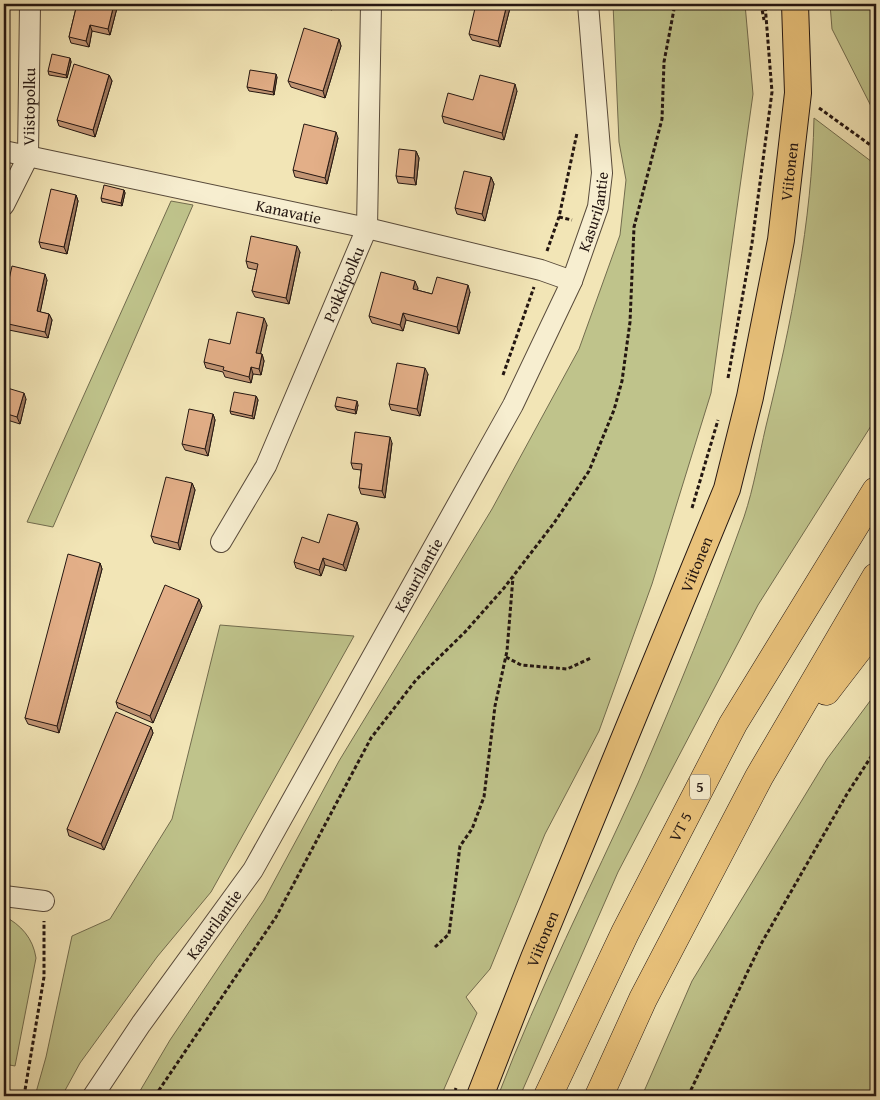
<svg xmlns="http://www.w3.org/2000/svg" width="880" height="1100" viewBox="0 0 880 1100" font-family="'Gentium Book Plus',serif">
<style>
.green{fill:#bfc38b;stroke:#726c4e}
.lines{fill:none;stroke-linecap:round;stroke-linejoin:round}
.minor-casing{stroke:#584a3a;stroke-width:22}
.major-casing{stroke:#241611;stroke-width:28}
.highway-casing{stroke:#241611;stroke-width:29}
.path{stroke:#241611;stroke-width:3;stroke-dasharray:4 2.5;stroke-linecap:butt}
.minor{stroke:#f7eed0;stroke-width:20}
.major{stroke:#e9c27b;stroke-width:26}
.highway{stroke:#e9c27b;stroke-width:28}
.wall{fill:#c39675;stroke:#241611}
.shaded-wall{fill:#9f7a5f;stroke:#241611}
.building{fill:#e3af88;stroke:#241611}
.labels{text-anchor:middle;stroke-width:5;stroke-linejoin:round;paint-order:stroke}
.shield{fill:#f7eed0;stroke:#63574a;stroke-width:1}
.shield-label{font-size:15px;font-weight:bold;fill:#241611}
.street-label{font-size:16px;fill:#241611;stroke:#f7eed0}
</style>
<rect width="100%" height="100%" fill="#f2e5b6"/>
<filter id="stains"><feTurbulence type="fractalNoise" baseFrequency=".004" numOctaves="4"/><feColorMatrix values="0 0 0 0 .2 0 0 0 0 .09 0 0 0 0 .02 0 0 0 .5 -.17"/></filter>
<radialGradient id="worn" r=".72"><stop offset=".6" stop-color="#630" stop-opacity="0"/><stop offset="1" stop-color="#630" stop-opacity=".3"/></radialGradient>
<g class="green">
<polygon points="613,4 745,4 753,94 711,393 652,584 599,731 545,834 490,969 466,997 477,1013 441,1096 137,1096 170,1040 264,900 339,761 492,509 579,349 620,235 626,180 619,142"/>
<polygon points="830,4 876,4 876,116 832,29"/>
<path d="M814 118 876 165V418L758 605 618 872 520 1096H498C539 989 591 887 638 783 676 695 712 607 744 517 754 487 759 456 766 426 791 325 812 222 814 118Z"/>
<polygon points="171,201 193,205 53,527 27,522"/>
<polygon points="220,625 354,636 211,892 157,957 80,1063 62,1096 35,1096 46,1057 72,936 110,919 172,819"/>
<polygon points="876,693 876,1096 642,1096 692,981 827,759"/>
<path d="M4 916C21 925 33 938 36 958L15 1066 4 1064Z"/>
</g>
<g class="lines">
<g class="minor-casing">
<g id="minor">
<path id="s1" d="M4 151 367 228 541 270 572 281"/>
<path id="s2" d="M4 205 28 157 30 4"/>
<path id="s3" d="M221 542 266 466 367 228 371 4"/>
<polyline points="4,896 44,901"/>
<path id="s4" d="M93 1096 141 1024 253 870 513 405 572 281 598 207 602 173 588 4"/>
</g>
</g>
<g class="major-casing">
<g id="major">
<path id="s5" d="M480 1096 534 958 727 489 750 397 781 240 798 93 795 4"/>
</g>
</g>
<g class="highway-casing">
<g id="highway">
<polyline points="826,691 876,626"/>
<path id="s6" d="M548 1096 625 933 733 724 876 491"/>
<polyline points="599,1096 643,999 759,777 876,577"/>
</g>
</g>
<g class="path">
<polyline points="761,4 764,20"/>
<polyline points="819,108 876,149"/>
<polyline points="559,217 572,220"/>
<polyline points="547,251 559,217 577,133"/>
<polyline points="503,375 534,287"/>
<polyline points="728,378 752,243 772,92 765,4"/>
<polyline points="692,508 718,420"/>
<polyline points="506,657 521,665 567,669 591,658"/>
<polyline points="435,947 449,934 460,846 472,829 484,797 495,706 507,651 513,577"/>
<polyline points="24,1096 44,977 44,921"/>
<polyline points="155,1096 276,917 371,738 416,680 465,632 504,588 554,523 589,471 614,410 622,381 630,322 634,227 662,119 664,62 675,4"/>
<polyline points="453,1096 456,1088"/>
<polyline points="688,1096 761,944 847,794 876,749"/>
</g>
<use href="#minor" class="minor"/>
<use href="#major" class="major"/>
<use href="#highway" class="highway"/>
</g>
<g class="wall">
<polygon points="77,4 118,4 110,35 92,31 89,47 71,43 69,37"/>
<polygon points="312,4 334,4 332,10"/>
<polygon points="511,4 500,47 472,40 469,34"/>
<polygon points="339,39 341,46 325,98 291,87 288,81"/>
<polygon points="70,58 71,62 67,78 49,75 48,71"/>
<polygon points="109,75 112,81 95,137 59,126 57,120"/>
<polygon points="277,77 274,95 249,91 247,87"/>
<polygon points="517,91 504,140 444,123 442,116 473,100"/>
<polygon points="338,138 327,184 295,177 293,170"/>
<polygon points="416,151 419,158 416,185 398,183 396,176"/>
<polygon points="491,177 494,184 485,221 457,214 455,208"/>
<polygon points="124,190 125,193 122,206 102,202 101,198"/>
<polygon points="76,195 78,201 67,254 41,248 39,242"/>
<polygon points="300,252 289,304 255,297 252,291 257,270 248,268 246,261"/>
<polygon points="47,280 40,312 49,314 52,320 48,338 4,329 4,302"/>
<polygon points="418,288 417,290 432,294 470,292 459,334 406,320 403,331 372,323 369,316"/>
<polygon points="267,325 260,354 262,354 264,361 261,375 253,374 251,383 225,377 223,372 206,368 204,362"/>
<polygon points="428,374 420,416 391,410 389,404"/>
<polygon points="4,387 26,399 20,424 4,419"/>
<polygon points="256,396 258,400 254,419 231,414 230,411"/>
<polygon points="358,405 356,414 337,410 335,406"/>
<polygon points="213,414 215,420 208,456 185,450 182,444"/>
<polygon points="392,443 385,498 361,494 359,488 361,470 353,469 351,463"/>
<polygon points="192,483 195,490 180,550 154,543 151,536"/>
<polygon points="357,522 359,529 346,571 325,565 321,576 296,568 294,562 319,543"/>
<polygon points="100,563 102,569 59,733 28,724 25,718"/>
<polygon points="202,606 153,723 118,708 116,702"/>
<polygon points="151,727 153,733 104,850 69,836 67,829"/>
</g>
<g class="shaded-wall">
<polygon points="114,4 118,4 110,35 108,29"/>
<polygon points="330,4 334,4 332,10"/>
<polygon points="507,4 511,4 500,47 498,41"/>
<polygon points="90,25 92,31 89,47 86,41"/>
<polygon points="339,39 341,46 325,98 323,91"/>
<polygon points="70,58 71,62 67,78 66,75"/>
<polygon points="276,74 277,77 274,95 273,92"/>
<polygon points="109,75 112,81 95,137 93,130"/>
<polygon points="515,84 517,91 504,140 502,133"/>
<polygon points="336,132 338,138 327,184 325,178"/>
<polygon points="416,151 419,158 416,185 414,178"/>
<polygon points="491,177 494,184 485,221 482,214"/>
<polygon points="124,190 125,193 122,206 121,203"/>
<polygon points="76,195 78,201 67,254 64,247"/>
<polygon points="297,246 300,252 289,304 286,298"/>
<polygon points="45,274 47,280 39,318 37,311"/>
<polygon points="415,281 418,288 416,296 413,289"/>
<polygon points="468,285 470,292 459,334 457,327"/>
<polygon points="403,313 406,320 403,331 400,325"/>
<polygon points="49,314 52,320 48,338 45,332"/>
<polygon points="264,318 267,325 259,360 256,353"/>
<polygon points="7,354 9,361 4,380 4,365"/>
<polygon points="262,354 264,361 261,375 259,369"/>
<polygon points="251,367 253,374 251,383 249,377"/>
<polygon points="425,368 428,374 420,416 417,409"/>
<polygon points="24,393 26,399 20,424 17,417"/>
<polygon points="256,396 258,400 254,419 252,416"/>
<polygon points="357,401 358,405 356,414 355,410"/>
<polygon points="213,414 215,420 208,456 205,449"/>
<polygon points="390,437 392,443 385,498 382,491"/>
<polygon points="192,483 195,490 180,550 178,543"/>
<polygon points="357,522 359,529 346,571 343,565"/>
<polygon points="323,558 325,565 321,576 319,570"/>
<polygon points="100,563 102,569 59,733 57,726"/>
<polygon points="199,599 202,606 153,723 150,716"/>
<polygon points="151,727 153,733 104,850 101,844"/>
</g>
<g class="building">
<polygon points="77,4 114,4 108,29 90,25 86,41 69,37"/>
<polygon points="476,4 507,4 498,41 469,34"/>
<polygon points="304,28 339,39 323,91 288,81"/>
<polygon points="52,54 70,58 66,75 48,71"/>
<polygon points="74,64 109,75 93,130 57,120"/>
<polygon points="250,70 276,74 273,92 247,87"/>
<polygon points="480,75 515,84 502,133 442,116 448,93 473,100"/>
<polygon points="304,124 336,132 325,178 293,170"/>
<polygon points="399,149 416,151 414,178 396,176"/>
<polygon points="464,171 491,177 482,214 455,208"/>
<polygon points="104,185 124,190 121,203 101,198"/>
<polygon points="51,189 76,195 64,247 39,242"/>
<polygon points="251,236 297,246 286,298 252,291 258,264 246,261"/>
<polygon points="12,266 45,274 37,311 49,314 45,332 4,323 4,302"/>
<polygon points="381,272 415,281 413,289 432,294 437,277 468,285 457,327 403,313 400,325 369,316"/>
<polygon points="237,312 264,318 256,353 262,354 259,369 251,367 249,377 223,370 224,367 204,362 209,339 230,344"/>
<polygon points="4,353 7,354 4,365"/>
<polygon points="397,363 425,368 417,409 389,404"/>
<polygon points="4,387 24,393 17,417 4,413"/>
<polygon points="234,392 256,396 252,416 230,411"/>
<polygon points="337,397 357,401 355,410 335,406"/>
<polygon points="189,409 213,414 205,449 182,444"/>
<polygon points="355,432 390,437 382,491 359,488 362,464 351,463"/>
<polygon points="166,477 192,483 178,543 151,536"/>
<polygon points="328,514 357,522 343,565 323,558 319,570 294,562 302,537 319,543"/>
<polygon points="68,554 100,563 57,726 25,718"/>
<polygon points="165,585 199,599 150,716 116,702"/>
<polygon points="116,712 151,727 101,844 67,829"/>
</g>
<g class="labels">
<rect class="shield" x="690" y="774.5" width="20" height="25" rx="4"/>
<g class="shield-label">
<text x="700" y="792">5</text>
</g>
<g class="street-label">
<text dy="6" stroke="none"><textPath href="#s2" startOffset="104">Viistopolku</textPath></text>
<text dy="6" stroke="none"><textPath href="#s5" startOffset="979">Viitonen</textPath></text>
<text dy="6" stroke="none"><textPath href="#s4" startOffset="1020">Kasurilantie</textPath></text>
<text dy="6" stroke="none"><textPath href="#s1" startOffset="291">Kanavatie</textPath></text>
<text dy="6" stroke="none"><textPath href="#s3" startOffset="286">Poikkipolku</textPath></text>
<text dy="6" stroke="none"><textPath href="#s5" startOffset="574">Viitonen</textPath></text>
<text dy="6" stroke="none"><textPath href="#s4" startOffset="615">Kasurilantie</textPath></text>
<text dy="6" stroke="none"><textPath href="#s6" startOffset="300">VT 5</textPath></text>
<text dy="6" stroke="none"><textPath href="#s4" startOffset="210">Kasurilantie</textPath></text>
<text dy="6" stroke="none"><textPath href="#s5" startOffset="169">Viitonen</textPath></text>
</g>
</g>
<rect width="880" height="1100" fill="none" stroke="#f2e5b6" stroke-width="20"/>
<rect x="5" y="5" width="870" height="1090" fill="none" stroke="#241611" stroke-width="2.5"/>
<rect x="10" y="10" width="860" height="1080" fill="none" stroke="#241611"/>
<rect width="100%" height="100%" filter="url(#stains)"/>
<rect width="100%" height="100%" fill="url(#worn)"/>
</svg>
